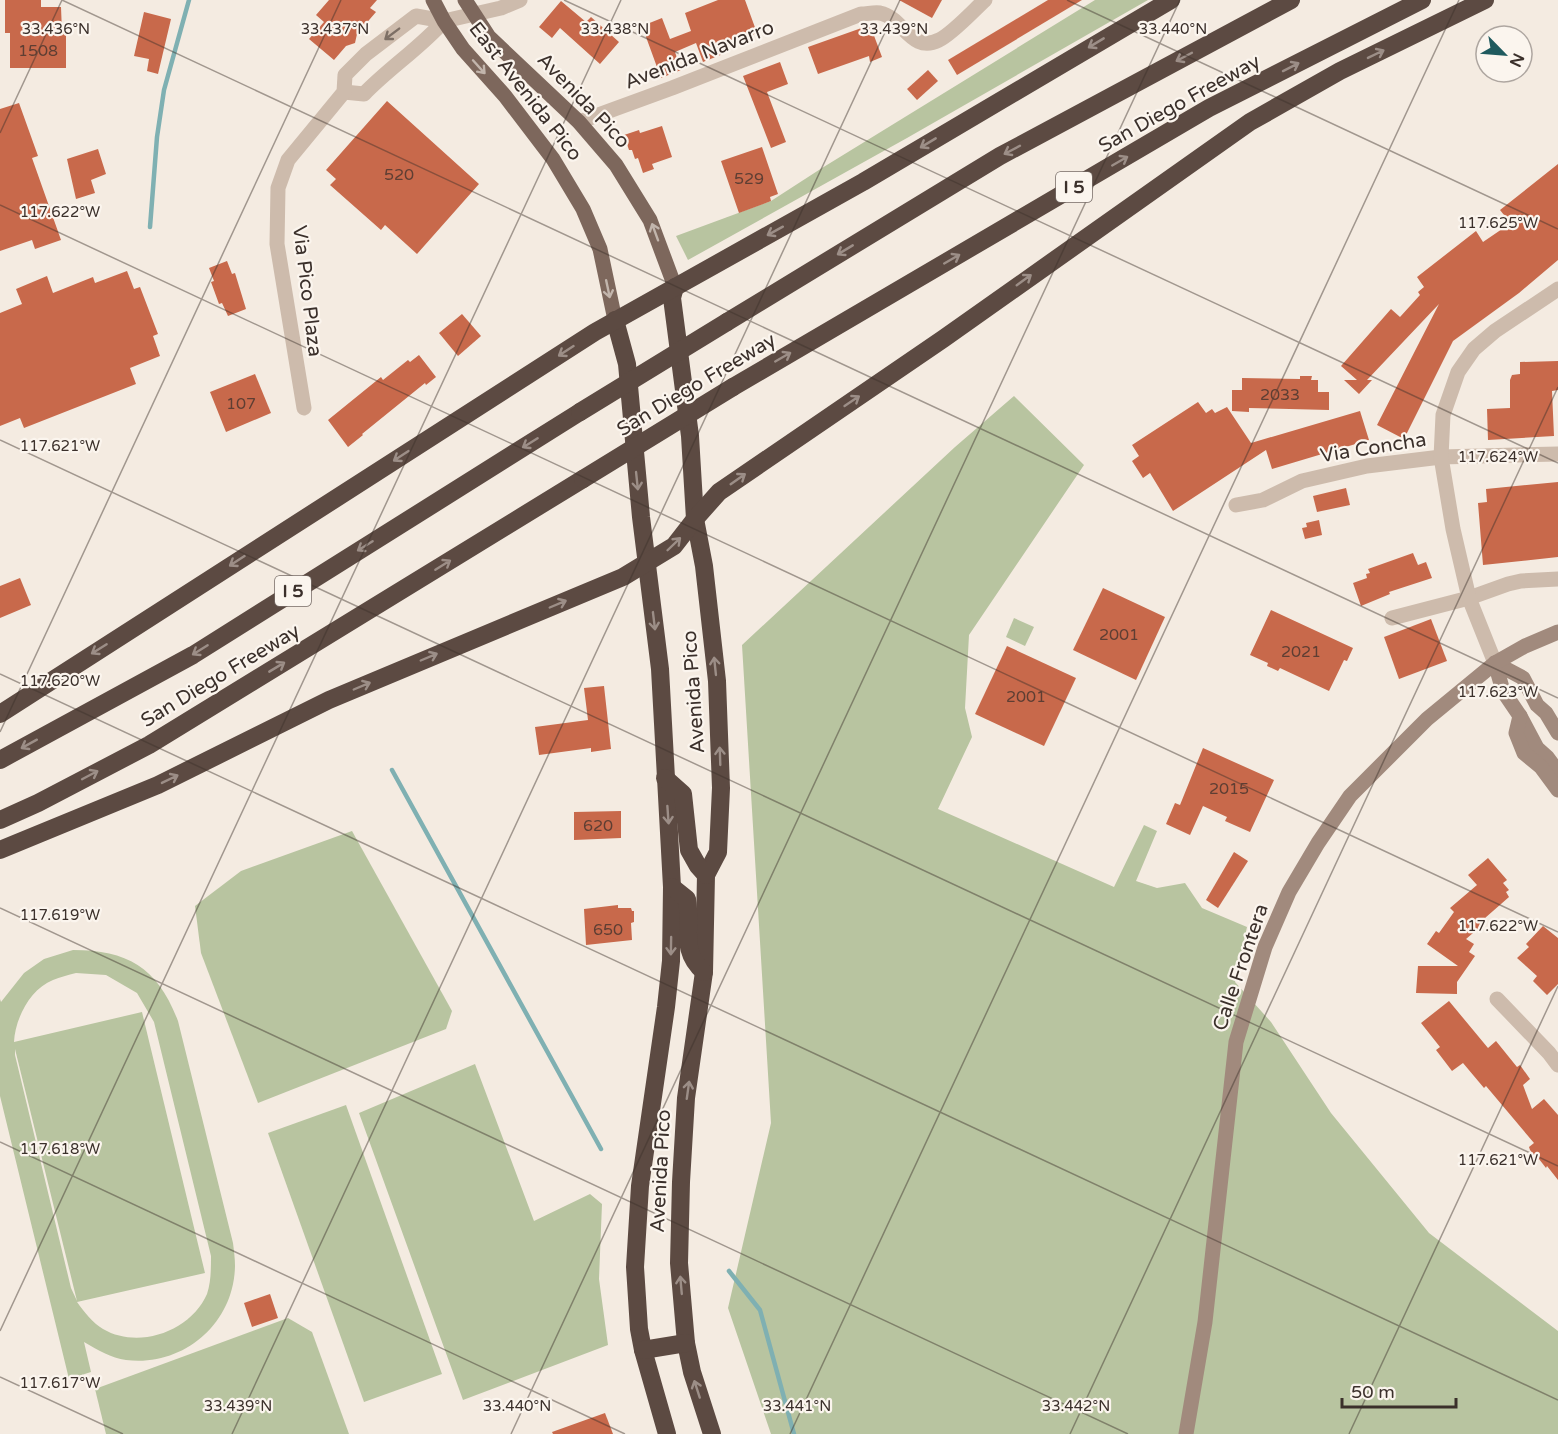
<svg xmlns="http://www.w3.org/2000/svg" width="1558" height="1434" viewBox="0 0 1558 1434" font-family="'Varela Round',sans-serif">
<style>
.green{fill:#b8c4a0;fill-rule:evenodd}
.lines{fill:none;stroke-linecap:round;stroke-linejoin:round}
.stream{stroke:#7fb0b2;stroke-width:4.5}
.building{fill:#c8694b}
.street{stroke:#cdbbac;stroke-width:15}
.secondary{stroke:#a18a7d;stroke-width:15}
.primary{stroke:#7d675c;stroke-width:15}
.highway{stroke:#5c4a42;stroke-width:18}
.highway-bridge{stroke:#5c4a42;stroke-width:18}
.oneway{stroke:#7d6f65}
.oneway2{stroke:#9c8e87}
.oneway3{stroke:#c2b5ac}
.ticks{fill:none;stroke:#3b302b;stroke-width:1.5;stroke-opacity:0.45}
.labels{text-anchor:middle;stroke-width:4.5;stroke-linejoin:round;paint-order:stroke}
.number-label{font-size:16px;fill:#5e3e33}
.shield{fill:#fbf5ee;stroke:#756b66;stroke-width:1.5}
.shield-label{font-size:18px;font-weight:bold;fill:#3b302b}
.street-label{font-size:20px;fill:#3b302b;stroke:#fbf5ee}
.ticks-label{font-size:15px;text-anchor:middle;fill:#3b302b;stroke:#fbf5ee;stroke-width:4.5;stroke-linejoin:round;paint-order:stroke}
</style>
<rect width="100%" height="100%" fill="#f4ebe1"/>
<g class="green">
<polygon points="1095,0 1148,0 907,138 688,260 676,236 771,201 822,168"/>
<polygon points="1014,396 1084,465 969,635 965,708 972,737 938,809 1114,887 1144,825 1157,831 1136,881 1157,888 1185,883 1202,908 1247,927 1235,982 1271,1022 1331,1113 1429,1233 1558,1331 1558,1434 771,1434 728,1308 771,1123 742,645 955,447"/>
<polygon points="1014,618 1034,627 1025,646 1006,637"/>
<polygon points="352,831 452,1011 446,1029 258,1103 201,953 195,906 241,871"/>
<path d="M73 950C128 950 158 968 178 1021L233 1243C234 1251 235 1259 235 1266 234 1324 183 1367 126 1360 111 1358 98 1350 84 1342L91 1372 69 1379 0 1096V999L1 1002 24 973 44 959ZM76 973 106 975 137 993 154 1022 211 1256C211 1269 211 1282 207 1294 191 1331 139 1350 103 1329 93 1323 84 1312 77 1302L205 1273 142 1012 14 1042C15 1019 30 989 53 980 60 977 68 975 76 973ZM15 1049 77 1301 71 1288 15 1055Z"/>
<polygon points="475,1064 534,1221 590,1194 602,1204 599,1279 608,1345 463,1400 359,1113"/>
<polygon points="346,1105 442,1374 364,1402 268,1133"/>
<polygon points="288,1318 312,1332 349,1434 106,1434 95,1389"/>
</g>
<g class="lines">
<g class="stream">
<polyline points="150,227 157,137 164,90 189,0"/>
<polyline points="392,770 601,1149"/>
<polyline points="729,1271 760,1310 794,1434"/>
</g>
</g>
<g class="building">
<polygon points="5,0 41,0 41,7 61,7 62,32 66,32 66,68 10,68 10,33 5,33"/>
<polygon points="329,0 377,0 370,8 376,12 357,34 355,43 346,46 334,60 309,39 324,22 316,15"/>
<polygon points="718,0 745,0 757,33 721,47 723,54 703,62 696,43 675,52 681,70 661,78 642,26 662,18 670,39 691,31 685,13"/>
<polygon points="899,0 942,0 932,18"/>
<polygon points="1048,0 1082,0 957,75 948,60"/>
<polygon points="561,1 586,22 591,17 619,42 600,64 560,28 552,38 539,27"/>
<polygon points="144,12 171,19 158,74 147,71 149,59 134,56"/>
<polygon points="870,25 882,57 870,62 869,56 818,74 808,47"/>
<polygon points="780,62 788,84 767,92 786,142 771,148 743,76"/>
<polygon points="928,70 938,81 917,100 907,89"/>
<polygon points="387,101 479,184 417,254 385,225 381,230 330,185 336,179 326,170"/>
<polygon points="19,103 38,156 32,158 61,240 35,249 32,240 0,251 0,109"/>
<polygon points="662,126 672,157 652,164 654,169 643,173 638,158 635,159 632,150 629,150 624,135 639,130 640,133"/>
<polygon points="762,147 778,194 770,197 771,201 739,213 721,161"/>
<polygon points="98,149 106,174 91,180 95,193 76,199 67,159"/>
<polygon points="1558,164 1558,260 1519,293 1453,341 1404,439 1377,425 1439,304 1367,380 1372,380 1359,394 1344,380 1357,380 1341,366 1391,309 1400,317 1420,295 1418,292 1424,287 1417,277 1476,231 1483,242 1505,227 1503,224 1508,220 1500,210"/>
<polygon points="227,261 232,274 235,273 246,309 228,316 222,303 219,304 211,282 214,281 209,268"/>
<polygon points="127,271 134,289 140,287 158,334 153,336 160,356 130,368 136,384 24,428 20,418 0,426 0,313 22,304 16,289 47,276 53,293 93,277 95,283"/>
<polygon points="462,314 481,336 458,356 439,333"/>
<polygon points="419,355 436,377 426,385 425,383 362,434 363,435 348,447 328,420 381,377 383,380 408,360 410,362"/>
<polygon points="1558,361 1558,390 1552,391 1554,436 1488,440 1487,409 1510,408 1510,380 1512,375 1520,374 1520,362"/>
<polygon points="255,374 271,413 226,432 210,392"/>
<polygon points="1300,376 1312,376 1311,380 1318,380 1318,392 1329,392 1329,410 1249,408 1249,412 1232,411 1232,390 1242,390 1242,378 1300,379"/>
<polygon points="1198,402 1206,413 1212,409 1215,413 1227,407 1251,443 1360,411 1369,440 1272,469 1266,450 1173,511 1150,473 1143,478 1132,461 1139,456 1132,445"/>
<polygon points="1558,482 1558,557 1483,565 1478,503 1487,502 1486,489"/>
<polygon points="1346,488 1350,505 1317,512 1313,496"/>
<polygon points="1319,520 1322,535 1305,539 1302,528 1307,527 1306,523"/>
<polygon points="1413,553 1418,565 1426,562 1432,578 1389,592 1390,594 1361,606 1353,583 1367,578 1366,574 1370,573 1368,569"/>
<polygon points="20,578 31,605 0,618 0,586"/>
<polygon points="1103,588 1165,617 1136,680 1073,650"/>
<polygon points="1271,610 1353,648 1347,661 1344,660 1329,691 1280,668 1278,671 1267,666 1268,663 1250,655"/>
<polygon points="1431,619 1447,661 1399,679 1384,637"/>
<polygon points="1007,646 1076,678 1044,746 975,714"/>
<polygon points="604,686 611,749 591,752 591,748 539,755 535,727 588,720 584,688"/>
<polygon points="1203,748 1274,780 1250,832 1225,821 1227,817 1203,806 1190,835 1166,824 1175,803 1180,805"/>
<polygon points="621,811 621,838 574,840 574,812"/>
<polygon points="1234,852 1248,861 1218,908 1206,900"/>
<polygon points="1488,858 1507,880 1503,883 1509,890 1506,892 1509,897 1485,918 1487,921 1466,939 1474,944 1469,952 1475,956 1457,982 1457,994 1416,993 1418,966 1458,966 1427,944 1436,931 1439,933 1454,912 1450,908 1477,885 1468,875"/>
<polygon points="618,905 618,908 631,908 632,911 634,911 634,922 631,923 632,940 586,945 584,909"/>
<polygon points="1543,926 1558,938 1558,984 1547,995 1533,981 1537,976 1517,958 1529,947 1526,944"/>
<polygon points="1449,1001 1488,1048 1496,1041 1517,1067 1520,1065 1530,1079 1523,1085 1532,1109 1544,1099 1558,1115 1558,1180 1547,1166 1546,1168 1539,1159 1538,1160 1530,1150 1529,1147 1534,1143 1486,1086 1484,1088 1463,1063 1452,1071 1436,1050 1440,1047 1421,1023"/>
<polygon points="270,1294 278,1318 252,1327 244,1303"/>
<polygon points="605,1413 613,1434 553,1434 552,1432"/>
</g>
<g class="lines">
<g class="street">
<path d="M344 92 364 94C389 68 420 48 444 21"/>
<path d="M579 122 672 88 861 14C867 14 874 12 880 13 904 18 911 54 939 40 952 34 974 10 985 0"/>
<polyline points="304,408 277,244 278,188 288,160 344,92 345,75 366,54 416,16 444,21 501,8 520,0"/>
<polyline points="1236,505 1263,500 1302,481 1367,466 1441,457 1558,454"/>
<polyline points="1392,618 1469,598 1508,584 1521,581 1558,579"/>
<polyline points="1495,663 1469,598 1453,529 1441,457 1443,415 1458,372 1474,349 1495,331 1558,289"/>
<polyline points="1497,999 1549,1053 1558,1065"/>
</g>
<g class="secondary">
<polyline points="1495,663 1503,691 1520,716 1537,748 1547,757 1558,772"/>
<polyline points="1495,663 1523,678 1537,705 1546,713 1558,733"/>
<polyline points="1520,716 1516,733 1524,753 1541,767 1558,790"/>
<polyline points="1186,1434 1205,1322 1236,1042 1265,947 1289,892 1318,843 1350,796 1427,719 1495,663 1525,646 1558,632"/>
</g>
<g class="primary">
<polyline points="433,0 444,21 463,49 505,96 553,159 583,209 600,249 615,320"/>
<polyline points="465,0 489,37 579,122 616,165 650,220 675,287"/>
</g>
<g class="highway">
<polyline points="675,287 672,298 690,436 695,519 704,566 717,681 721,788 718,852 706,875 704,972 686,1098 681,1182 679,1263 686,1343 692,1372 712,1434"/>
<polyline points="615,320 627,364 641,517 660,669 672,887 671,961 666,1007 640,1186 635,1267 639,1329 643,1350 667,1434"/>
<polyline points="727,322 1000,156 1291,0"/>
<polyline points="733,387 1209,108 1422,0"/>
<polyline points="0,714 595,332 863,182 1171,0"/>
<polyline points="0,760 193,655 580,412"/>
<polyline points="665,778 683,794 689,850 698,866 706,875"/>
<polyline points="0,820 38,803 149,745 583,479"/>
<polyline points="0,850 158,785 329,700 623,577 674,546 695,519 719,492 943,339 1250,122 1340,71 1485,0"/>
<path d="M672 887 687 899C692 928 679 950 704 972"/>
<polyline points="643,1350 686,1343"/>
</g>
<g class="highway-bridge">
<polyline points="580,412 727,322"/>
<polyline points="583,479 733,387"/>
</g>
</g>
<defs><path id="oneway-shaft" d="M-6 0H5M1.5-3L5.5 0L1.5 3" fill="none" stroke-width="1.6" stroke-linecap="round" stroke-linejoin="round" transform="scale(1.5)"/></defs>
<use class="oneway" href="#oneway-shaft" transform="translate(392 34) rotate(143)"/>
<g class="oneway2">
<use href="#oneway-shaft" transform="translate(1096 43) rotate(149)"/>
<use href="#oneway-shaft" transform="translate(1376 54) rotate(-26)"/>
<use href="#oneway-shaft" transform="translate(1184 57) rotate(152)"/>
<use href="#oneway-shaft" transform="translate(1291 67) rotate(-27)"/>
<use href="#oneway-shaft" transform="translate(928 143) rotate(149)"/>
<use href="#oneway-shaft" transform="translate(1012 150) rotate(152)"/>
<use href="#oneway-shaft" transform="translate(1120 161) rotate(-30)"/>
<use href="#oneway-shaft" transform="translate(775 231) rotate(151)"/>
<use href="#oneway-shaft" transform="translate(845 250) rotate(149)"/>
<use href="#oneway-shaft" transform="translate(952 259) rotate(-30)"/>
<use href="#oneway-shaft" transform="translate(1024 280) rotate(-36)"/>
<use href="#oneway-shaft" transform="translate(566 351) rotate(147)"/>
<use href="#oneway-shaft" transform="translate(783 357) rotate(-30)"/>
<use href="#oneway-shaft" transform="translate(852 401) rotate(-34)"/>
<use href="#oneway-shaft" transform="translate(530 443) rotate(148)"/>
<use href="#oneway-shaft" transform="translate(401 456) rotate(147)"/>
<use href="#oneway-shaft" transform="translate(738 479) rotate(-35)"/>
<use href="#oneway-shaft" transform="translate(637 481) rotate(84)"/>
<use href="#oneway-shaft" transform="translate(674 544) rotate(-44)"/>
<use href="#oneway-shaft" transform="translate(365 546) rotate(148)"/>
<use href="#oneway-shaft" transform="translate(237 561) rotate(147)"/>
<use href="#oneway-shaft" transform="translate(443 565) rotate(-32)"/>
<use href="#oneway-shaft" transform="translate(558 604) rotate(-23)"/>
<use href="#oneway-shaft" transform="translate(654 621) rotate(83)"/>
<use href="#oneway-shaft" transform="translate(99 649) rotate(148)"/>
<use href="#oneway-shaft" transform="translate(200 650) rotate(148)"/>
<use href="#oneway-shaft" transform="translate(429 657) rotate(-23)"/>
<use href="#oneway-shaft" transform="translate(715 666) rotate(-96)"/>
<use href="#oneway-shaft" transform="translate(277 667) rotate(-31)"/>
<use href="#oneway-shaft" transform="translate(362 686) rotate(-23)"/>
<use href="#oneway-shaft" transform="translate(29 744) rotate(151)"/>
<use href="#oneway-shaft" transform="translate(720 756) rotate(-92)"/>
<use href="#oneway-shaft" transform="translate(90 775) rotate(-28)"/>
<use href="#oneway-shaft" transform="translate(170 779) rotate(-26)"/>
<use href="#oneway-shaft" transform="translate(668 815) rotate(86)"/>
<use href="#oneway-shaft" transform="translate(671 946) rotate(91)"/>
<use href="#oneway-shaft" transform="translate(688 1090) rotate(-82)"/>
<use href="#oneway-shaft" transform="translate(681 1285) rotate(-95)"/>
<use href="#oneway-shaft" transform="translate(697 1389) rotate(-108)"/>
</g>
<g class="oneway3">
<use href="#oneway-shaft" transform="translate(479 67) rotate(48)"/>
<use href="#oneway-shaft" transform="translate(655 232) rotate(-110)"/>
<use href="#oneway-shaft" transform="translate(608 289) rotate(78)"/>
</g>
<path class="ticks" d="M62 0 1558 698M564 0 1558 463M1067 0 1558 229M0 133 62 0M0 205 1558 932M0 440 1558 1166M0 674 1558 1400M0 732 341 0M0 908 1128 1434M0 1142 625 1434M0 1331 621 0M0 1377 123 1434M232 1434 900 0M511 1434 1180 0M790 1434 1459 0M1070 1434 1558 387M1349 1434 1558 986"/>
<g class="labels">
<g class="number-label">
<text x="38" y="56">1508</text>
<text x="399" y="180">520</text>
<text x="749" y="184">529</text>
<text x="1280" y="400">2033</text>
<text x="241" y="409">107</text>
<text x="1119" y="640">2001</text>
<text x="1301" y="657">2021</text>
<text x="1026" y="702">2001</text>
<text x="1229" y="794">2015</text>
<text x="598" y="831">620</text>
<text x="608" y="935">650</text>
</g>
<g class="shield">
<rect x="1056" y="172" width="36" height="30" rx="4.5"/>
<rect x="275" y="576" width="36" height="30" rx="4.5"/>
</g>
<g class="shield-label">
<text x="1074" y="193">I 5</text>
<text x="293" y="597">I 5</text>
</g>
<g class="street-label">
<text transform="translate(699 54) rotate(-21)" y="7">Avenida Navarro</text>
<text transform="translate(526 91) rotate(52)" y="7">East Avenida Pico</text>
<text transform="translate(584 100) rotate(46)" y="7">Avenida Pico</text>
<text transform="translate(1179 103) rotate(-29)" y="7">San Diego Freeway</text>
<text transform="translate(308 291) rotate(83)" y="7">Via Pico Plaza</text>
<text transform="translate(696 384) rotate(-31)" y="7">San Diego Freeway</text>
<text transform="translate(1373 447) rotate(-9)" y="7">Via Concha</text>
<text transform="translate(220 675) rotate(-31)" y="7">San Diego Freeway</text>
<text transform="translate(693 692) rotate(-94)" y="7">Avenida Pico</text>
<text transform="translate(1240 967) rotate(-71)" y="7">Calle Frontera</text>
<text transform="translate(660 1171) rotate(-87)" y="7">Avenida Pico</text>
</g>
</g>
<g class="ticks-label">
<text x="56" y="34">33.436°N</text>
<text x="335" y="34">33.437°N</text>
<text x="615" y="34">33.438°N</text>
<text x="894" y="34">33.439°N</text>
<text x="1173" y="34">33.440°N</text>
<text x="60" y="217">117.622°W</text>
<text x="1498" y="228">117.625°W</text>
<text x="60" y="451">117.621°W</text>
<text x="1498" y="462">117.624°W</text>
<text x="60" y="686">117.620°W</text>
<text x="1498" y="697">117.623°W</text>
<text x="60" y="920">117.619°W</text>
<text x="1498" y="931">117.622°W</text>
<text x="60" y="1154">117.618°W</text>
<text x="1498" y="1165">117.621°W</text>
<text x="60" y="1388">117.617°W</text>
<text x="238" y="1411">33.439°N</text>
<text x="517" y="1411">33.440°N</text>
<text x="797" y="1411">33.441°N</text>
<text x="1076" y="1411">33.442°N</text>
</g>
<g transform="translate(1504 54) rotate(115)"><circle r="28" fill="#fbf5ee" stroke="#aea6a0" stroke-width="1.5"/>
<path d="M0-4.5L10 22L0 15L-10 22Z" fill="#1f5a5e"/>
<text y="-9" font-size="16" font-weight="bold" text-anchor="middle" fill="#3b302b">N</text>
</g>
<path d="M1342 1398v9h114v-9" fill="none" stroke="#3b302b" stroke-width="3"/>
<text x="1351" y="1398" font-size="18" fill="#3b302b" stroke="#fbf5ee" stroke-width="4.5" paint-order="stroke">50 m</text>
</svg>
